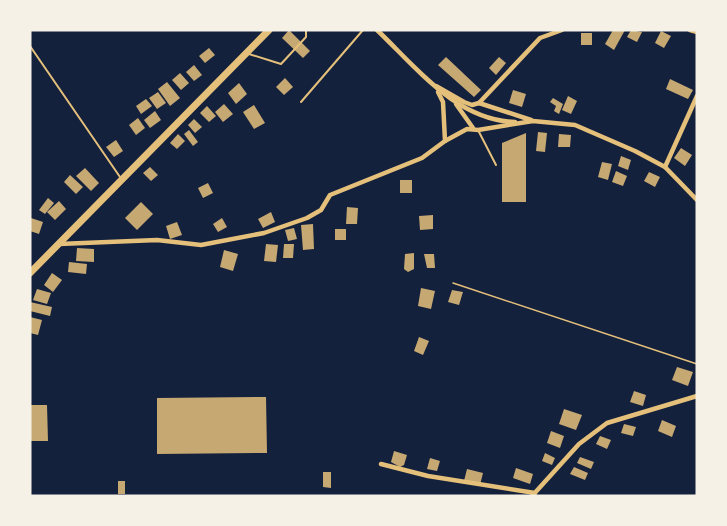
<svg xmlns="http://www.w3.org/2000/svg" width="727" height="526" viewBox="0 0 727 526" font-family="'Titillium Web',sans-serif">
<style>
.building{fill:#c6a872}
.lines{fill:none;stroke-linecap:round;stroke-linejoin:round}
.path{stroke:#e5c07b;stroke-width:1.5}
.service{stroke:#e5c07b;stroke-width:2}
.minor{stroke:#e5c07b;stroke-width:4.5}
.primary{stroke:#e5c07b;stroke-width:7}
</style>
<rect width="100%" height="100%" fill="#14213d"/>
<g class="building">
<polygon points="289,30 310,51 303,58 282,38"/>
<polygon points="613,30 625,30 614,50 605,44"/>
<polygon points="631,30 642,32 637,42 627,37"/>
<polygon points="661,31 671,36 664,48 655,43"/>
<rect x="581" y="33" width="11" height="12"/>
<polygon points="209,48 215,55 205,63 199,56"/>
<polygon points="446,57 481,90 474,97 438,65"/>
<polygon points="499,57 506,63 496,75 489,68"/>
<polygon points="194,65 202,75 194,81 186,72"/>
<polygon points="180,73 189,83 181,90 172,80"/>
<polygon points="285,78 293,87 284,95 276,87"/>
<polygon points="670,79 693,90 688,99 666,89"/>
<polygon points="167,82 180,98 170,106 158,89"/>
<polygon points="239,83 247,94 236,104 228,93"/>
<polygon points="513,90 526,94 522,107 509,103"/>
<polygon points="158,92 166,103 157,109 149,98"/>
<polygon points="568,96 577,101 571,114 562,110"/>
<polygon points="553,98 563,104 559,114 554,111 556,106 550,102"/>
<polygon points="146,99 152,106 141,114 136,106"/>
<polygon points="224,104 233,114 223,122 215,112"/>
<polygon points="254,105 265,123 254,129 243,112"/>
<polygon points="207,106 216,116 209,122 200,113"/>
<polygon points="155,111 161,120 150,128 144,120"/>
<polygon points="138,118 145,128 136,135 129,125"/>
<polygon points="194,119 202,127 195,133 188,125"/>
<polygon points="189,130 198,142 193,146 184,134"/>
<polygon points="538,132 547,133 545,152 536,151"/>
<polygon points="526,133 526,202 502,202 502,143"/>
<polygon points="178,134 185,141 177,149 170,143"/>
<polygon points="559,134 571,135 570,147 558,147"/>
<polygon points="116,140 123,151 114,157 106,147"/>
<polygon points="681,148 692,155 685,166 674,158"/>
<polygon points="621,156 631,160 628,170 618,166"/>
<polygon points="602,162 612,164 608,180 598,177"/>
<polygon points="150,167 158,175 151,181 143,173"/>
<polygon points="85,168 99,183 91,191 76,176"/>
<polygon points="616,171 627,176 623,186 612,182"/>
<polygon points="649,172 660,177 655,187 644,181"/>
<polygon points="70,175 83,187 76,194 64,182"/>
<rect x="400" y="180" width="12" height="13"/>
<polygon points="208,183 213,193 203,198 198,188"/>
<polygon points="48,198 54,203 45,214 39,210"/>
<polygon points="59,201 66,209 55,220 47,212"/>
<polygon points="141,202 153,214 137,230 125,218"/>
<polygon points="347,207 358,208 357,224 346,224"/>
<polygon points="271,212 275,222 263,228 258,219"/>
<polygon points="433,215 433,229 420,230 419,216"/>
<polygon points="31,218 43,222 39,234 30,231"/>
<polygon points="222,218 227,227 218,232 213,224"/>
<polygon points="177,222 182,235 170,239 166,226"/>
<polygon points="313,224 314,249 303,250 301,225"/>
<polygon points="294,228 297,239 288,241 285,230"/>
<rect x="335" y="229" width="11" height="11"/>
<polygon points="266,244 278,245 276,262 264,261"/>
<polygon points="284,244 294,244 293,258 283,258"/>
<polygon points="77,248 94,249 94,262 76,261"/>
<polygon points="224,250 238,254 233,271 220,267"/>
<polygon points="414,253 414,269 408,272 404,269 405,254"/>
<polygon points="424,254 434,254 435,268 427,268"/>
<polygon points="69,262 87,264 86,274 68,272"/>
<polygon points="52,273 62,280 53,292 44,285"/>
<polygon points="421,288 435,291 431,309 418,306"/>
<polygon points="37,289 51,293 47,304 33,300"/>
<polygon points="452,290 463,292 459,305 448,302"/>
<polygon points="30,302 52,307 50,316 30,311"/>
<polygon points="30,317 42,320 38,335 30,333"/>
<polygon points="419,337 429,341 423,355 414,351"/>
<polygon points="677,367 693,372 688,386 672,380"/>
<polygon points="634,391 646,395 643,406 630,402"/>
<polygon points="266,397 267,453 157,454 157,398"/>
<polygon points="30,405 47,405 48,441 30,441"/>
<polygon points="564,409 582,415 576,430 559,424"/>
<polygon points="662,420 676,426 672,437 658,431"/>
<polygon points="624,424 636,427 633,436 621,433"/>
<polygon points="551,431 564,436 560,448 547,443"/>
<polygon points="600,436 611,440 607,449 596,444"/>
<polygon points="394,451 407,455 404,465 400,467 391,462"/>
<polygon points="545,453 555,458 552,465 542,461"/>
<polygon points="580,457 594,462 591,469 577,463"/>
<polygon points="430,458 440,461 437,471 427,469"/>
<polygon points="574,467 588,473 585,480 570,474"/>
<polygon points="516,468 533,474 530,484 513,478"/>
<polygon points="467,469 483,473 480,485 464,481"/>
<polygon points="323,472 331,472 331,488 323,487"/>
<rect x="118" y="481" width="7" height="13"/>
</g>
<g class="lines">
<polyline class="path" points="453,283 697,364"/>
<g class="service">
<polyline points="30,46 120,177"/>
<polyline points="249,54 281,64 306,37 306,30"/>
<polyline points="301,102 363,30"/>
<polyline points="478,130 496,165"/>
</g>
<g class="minor">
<path d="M377 30C417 68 456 120 515 122"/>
<polyline points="690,30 697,32"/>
<polyline points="436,86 464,102 472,105 479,103 531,120"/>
<polyline points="438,92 443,102 445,141"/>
<polyline points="479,103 540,38 562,30"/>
<polyline points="456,104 473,128"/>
<polyline points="665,167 697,96"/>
<polyline points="59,244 157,240 201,245 264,233 307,218 321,210 330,195 422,158 445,141 467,129 478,130 533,121 575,125 635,151 665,167 697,200"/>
<polyline points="381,464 428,476 535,493"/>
<polyline points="532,496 579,444 607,423 697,396"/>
</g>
<polyline class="primary" points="30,273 269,30"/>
</g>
<rect width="727" height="526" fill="none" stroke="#f6f1e7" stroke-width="63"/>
</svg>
